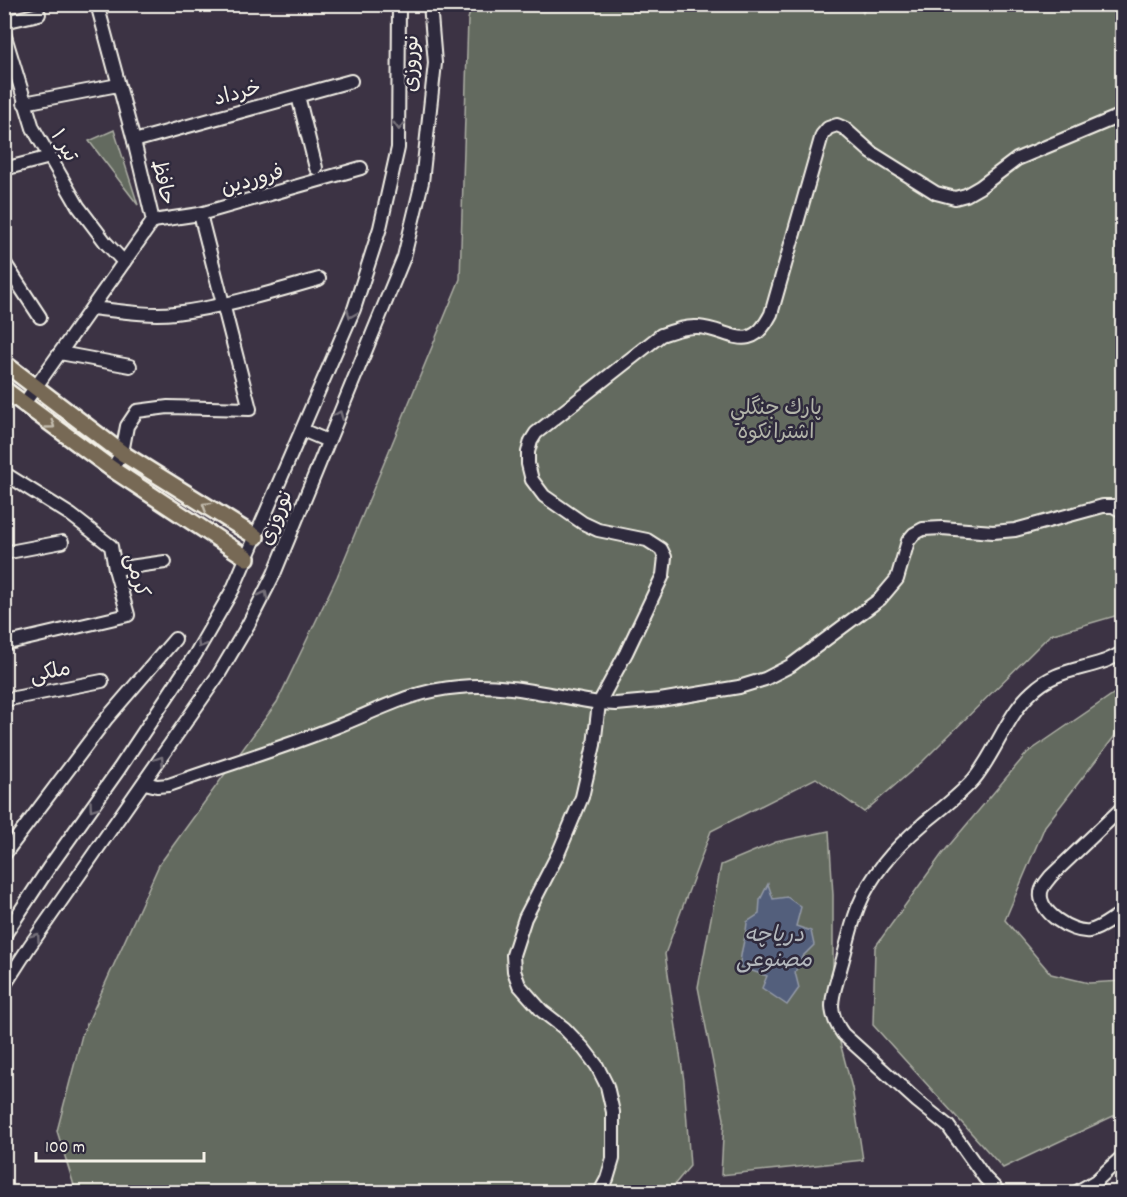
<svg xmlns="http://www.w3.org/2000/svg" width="1127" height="1197" viewBox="0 0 1127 1197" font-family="Dekko,'Playpen Sans Arabic',sans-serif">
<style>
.green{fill:#646b5f;stroke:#acaea4;stroke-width:1.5}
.water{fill:#525f7b;stroke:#9399a7;stroke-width:1.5}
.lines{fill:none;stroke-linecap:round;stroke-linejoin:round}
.minor-casing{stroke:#f4f1e8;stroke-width:16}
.major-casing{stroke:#f4f1e8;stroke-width:20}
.minor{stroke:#2f2a3d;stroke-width:12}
.major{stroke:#776954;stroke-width:15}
.oneway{stroke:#747079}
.oneway2{stroke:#c2bbad}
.labels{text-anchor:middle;stroke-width:5;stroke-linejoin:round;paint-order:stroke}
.street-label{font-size:21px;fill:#f4f1e8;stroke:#2f2a3d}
.park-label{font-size:21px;fill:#b3b5aa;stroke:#2f2a3d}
.water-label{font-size:22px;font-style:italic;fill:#b3b7bc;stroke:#2f2a3d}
</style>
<rect width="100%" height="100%" fill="#3c3344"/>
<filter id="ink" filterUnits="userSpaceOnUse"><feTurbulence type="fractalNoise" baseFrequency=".0167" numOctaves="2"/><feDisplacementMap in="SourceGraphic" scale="12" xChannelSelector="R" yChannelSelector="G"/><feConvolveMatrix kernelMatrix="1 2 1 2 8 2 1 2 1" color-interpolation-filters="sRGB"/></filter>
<g filter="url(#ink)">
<g class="green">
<polygon points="858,4 863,13 867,4 1122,5 1122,614 1050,635 923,761 864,812 816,778 711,831 665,954 684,1081 690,1166 668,1192 76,1192 57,1131 82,1035 159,865 277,702 337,577 460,279 468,19 472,5"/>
<polygon points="114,130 138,205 89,141"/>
<polygon points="1122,688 1122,719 1114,737 1045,826 1005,920 1051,974 1089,983 1122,981 1122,1112 1003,1168 873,1025 875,947 942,854 1027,753"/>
<polygon points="829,831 833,895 833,1016 852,1088 863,1160 721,1175 724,1119 698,987 721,865 776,842"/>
</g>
<path class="water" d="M768 884 773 899 787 897 801 907 796 926 811 931 814 945 802 957 795 972 799 988 787 1005 762 988 767 976 740 967C740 950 746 939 747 922L759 914 760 900Z"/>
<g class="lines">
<g class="minor-casing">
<g id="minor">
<polyline points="4,22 39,14"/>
<polyline points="4,33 33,128 78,206 106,243 124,262"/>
<polyline points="298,96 316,168"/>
<polyline points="24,103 118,85"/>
<polyline points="134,141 351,81"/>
<polyline points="4,169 50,157"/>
<polyline points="153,221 200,214 361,168"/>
<polyline points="4,262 40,317"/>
<path d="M92 308C119 311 148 316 175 313 224 307 272 292 319 279"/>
<polyline points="60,353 130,366"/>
<polyline points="23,405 153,221 134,141 97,4"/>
<polyline points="302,430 328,441"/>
<polyline points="112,469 122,453 127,426 137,411 168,407 250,409 200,214"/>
<polyline points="4,473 71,515 111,546 115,569 128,615 4,644"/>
<polyline points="4,553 62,542"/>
<polyline points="115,569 165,562"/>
<polyline points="4,700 102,681"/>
<path d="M145 783 157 786 169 785C225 765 283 748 338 726 381 709 411 691 459 687 503 682 554 696 599 703L616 704 660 700 739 687 765 679 790 666 880 599 897 579 908 541 914 534 923 529 942 528 993 532 1015 530 1103 506H1113L1122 511"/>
<path d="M1122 808 1051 876C1047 881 1042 886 1041 892 1038 912 1071 933 1089 931 1101 929 1111 919 1122 913"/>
<polyline points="4,855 107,718 175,639"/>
<polyline points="4,936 48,869 119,769 195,655 233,589 354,309 380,228 398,148 399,4"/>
<polyline points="4,986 29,947 219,674 248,625 274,574 404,257 422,182 435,63 430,4"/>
<path d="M600 1192 607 1179 613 1159V1112L607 1086 597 1066 584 1049 564 1028 542 1011 519 985 514 971 513 955 525 918 558 854 582 797 594 745 599 703 626 653 663 575 665 557 661 549 647 540 598 530 583 523 544 496 532 480 528 464V452L531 441 536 433 661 335C673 331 685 326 698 327 730 329 749 357 771 314L822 135 828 128 837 125 844 128 872 153 936 193 955 198 966 195 980 187 1017 159 1122 115"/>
<path d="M999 1192 985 1178 948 1126 917 1101 843 1034C824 1008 834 994 841 966 847 946 851 924 859 905 872 873 897 846 923 824 941 809 959 796 974 779 995 754 1008 713 1032 692 1054 671 1075 671 1102 662 1109 660 1116 656 1122 653"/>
<polyline points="1077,1192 1096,1181 1122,1157"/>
</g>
</g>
<g class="major-casing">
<g id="major">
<polyline points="4,363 122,453 256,537"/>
<polyline points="4,389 112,469 247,558"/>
</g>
</g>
<use href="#minor" class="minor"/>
<use href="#major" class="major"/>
</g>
<defs><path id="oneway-chevron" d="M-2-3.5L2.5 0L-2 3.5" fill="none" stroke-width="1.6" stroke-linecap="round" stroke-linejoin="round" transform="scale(1.5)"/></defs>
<g class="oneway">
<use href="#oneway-chevron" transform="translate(399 126) rotate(92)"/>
<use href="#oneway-chevron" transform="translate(351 314) rotate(112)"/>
<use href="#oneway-chevron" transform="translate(339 415) rotate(-68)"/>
<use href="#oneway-chevron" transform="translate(264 595) rotate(-63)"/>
<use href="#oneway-chevron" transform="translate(201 644) rotate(120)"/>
<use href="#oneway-chevron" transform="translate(160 760) rotate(-56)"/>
<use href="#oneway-chevron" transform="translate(93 807) rotate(126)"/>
<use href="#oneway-chevron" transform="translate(36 937) rotate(-55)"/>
</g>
<g class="oneway2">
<use href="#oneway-chevron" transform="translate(51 425) rotate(36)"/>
<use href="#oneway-chevron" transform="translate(206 506) rotate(-148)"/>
</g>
</g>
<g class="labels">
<g class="street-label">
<text transform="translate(410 63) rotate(-89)" y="7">نوروزی</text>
<text transform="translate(237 92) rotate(-15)" y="7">خرداد</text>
<text transform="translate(65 145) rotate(60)" y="7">تیر ۱</text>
<text transform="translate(252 179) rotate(-16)" y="7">فروردین</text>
<text transform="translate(164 182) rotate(77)" y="7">حافظ</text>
<text transform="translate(275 517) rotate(-68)" y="7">نوروزی</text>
<text transform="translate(138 575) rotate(76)" y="7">کرمی</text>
<text transform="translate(50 671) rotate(-11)" y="7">ملکی</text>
</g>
<g class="park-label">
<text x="776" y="414">پارك جنگلي<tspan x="776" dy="24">اشترانكوه</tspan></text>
</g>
<g class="water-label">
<text x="774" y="941">دریاچه<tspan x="774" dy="25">مصنوعی</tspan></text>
</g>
</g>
<rect width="1127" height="1197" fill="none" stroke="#2f2a3d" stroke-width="24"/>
<rect x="12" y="12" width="1103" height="1173" fill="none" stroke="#f4f1e8" stroke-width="2" filter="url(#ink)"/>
<path d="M36 1152v9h168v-9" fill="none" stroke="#f4f1e8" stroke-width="3"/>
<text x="45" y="1152" font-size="18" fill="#f4f1e8" stroke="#2f2a3d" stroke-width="4.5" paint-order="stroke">100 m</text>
</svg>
